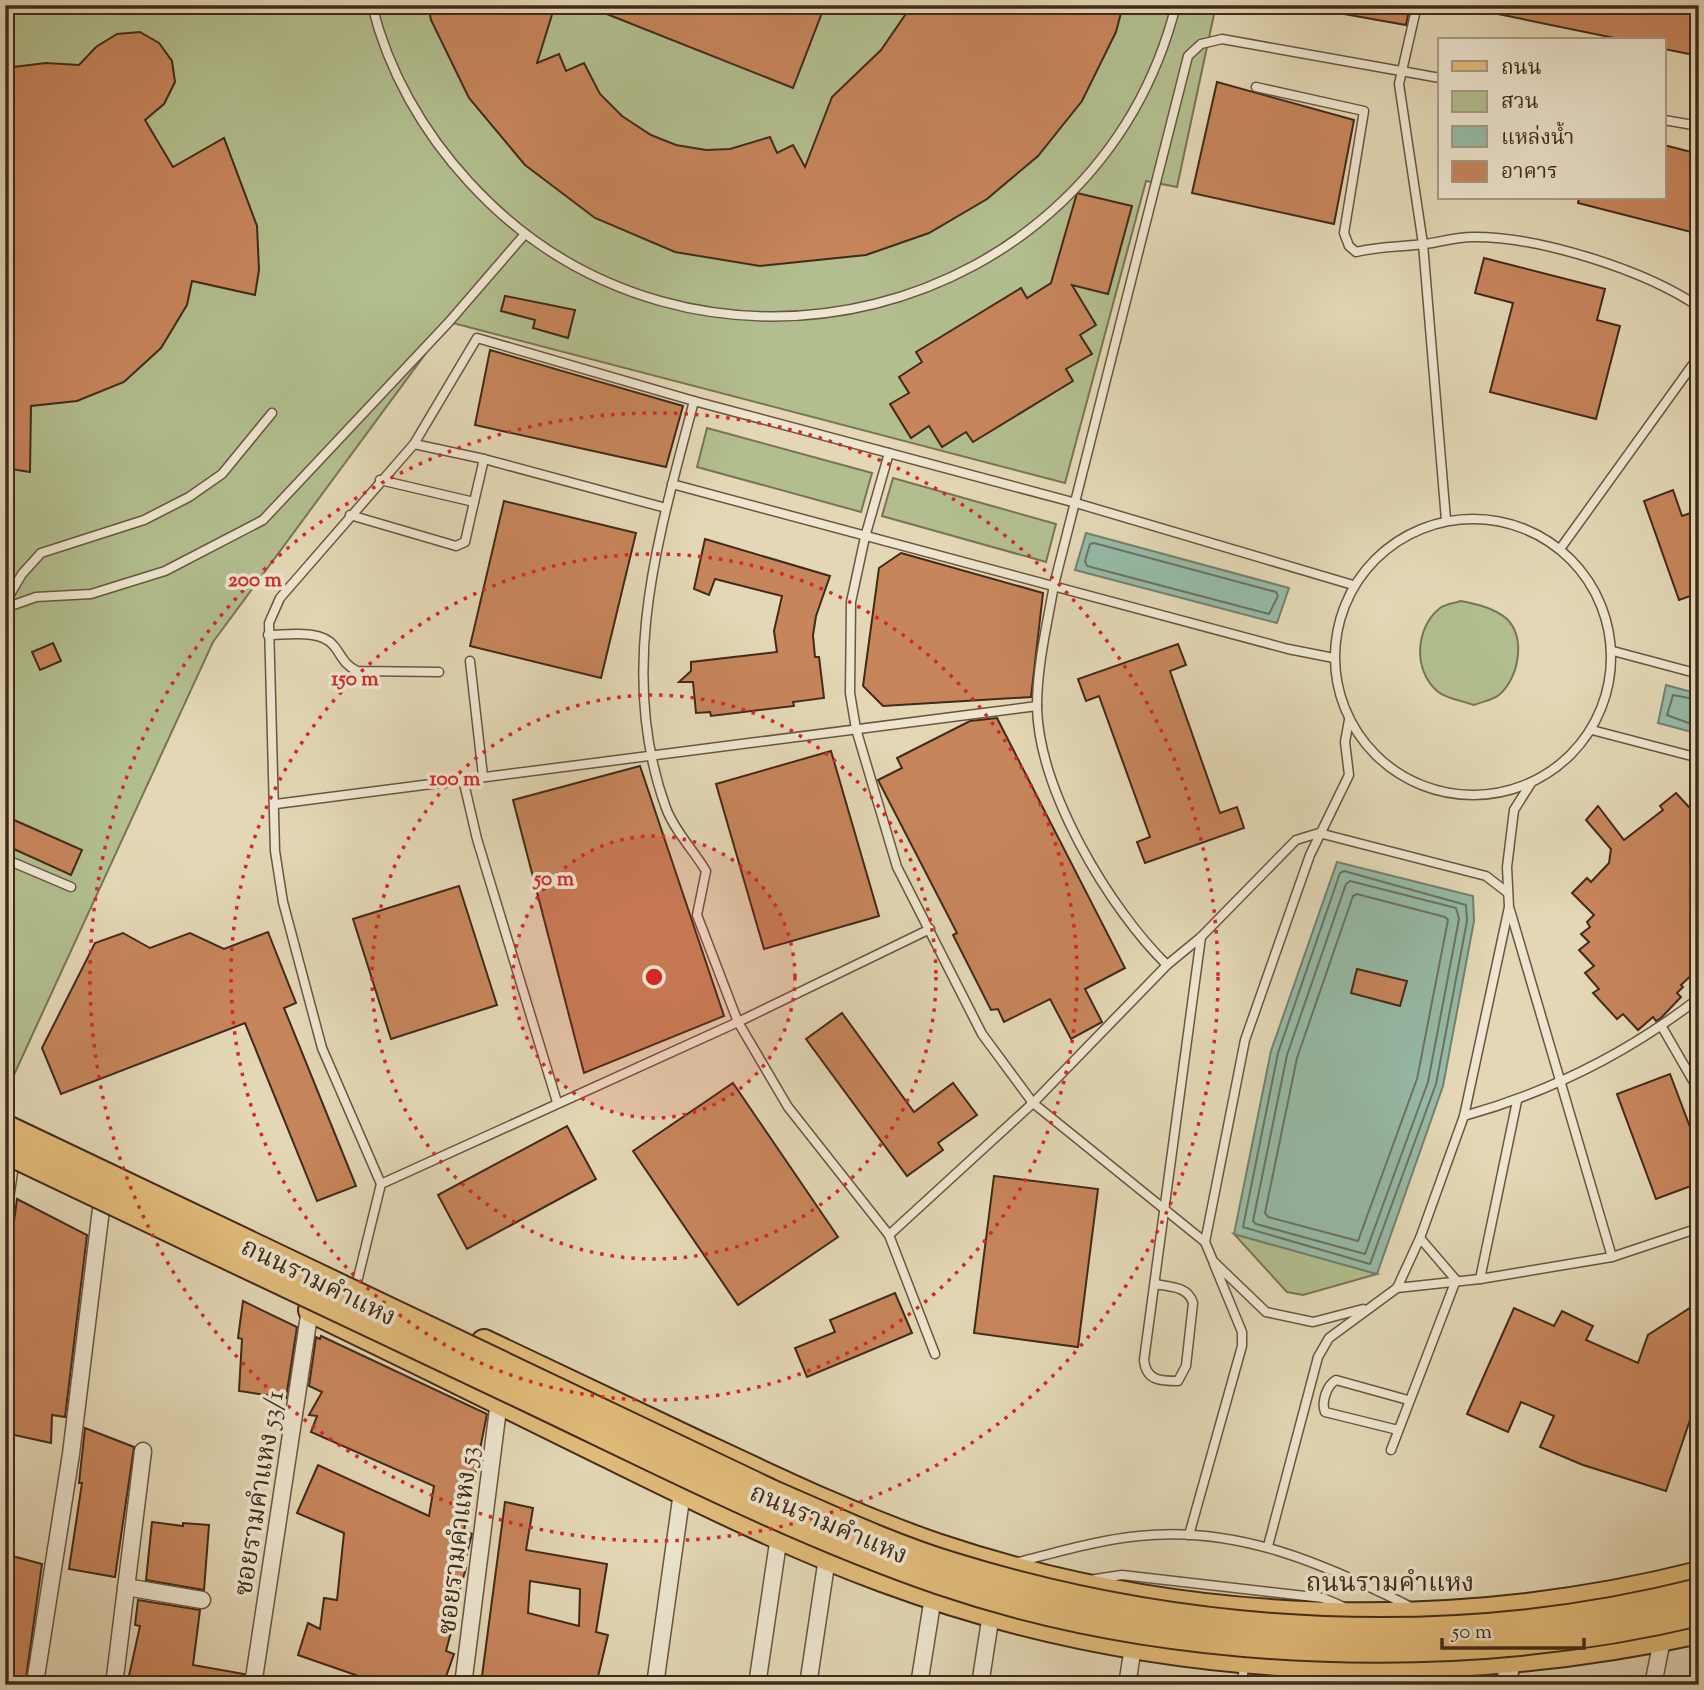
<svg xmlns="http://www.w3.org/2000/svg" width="1704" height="1690" viewBox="0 0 1704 1690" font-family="'Sorts Mill Goudy','Noto Serif Thai',serif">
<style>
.green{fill:#b2be8e;stroke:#7a7454;stroke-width:2}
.water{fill:#96baa7;stroke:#74806f;stroke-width:2}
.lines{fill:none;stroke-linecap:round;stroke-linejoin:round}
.shore{stroke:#6c7260;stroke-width:2}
.building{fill:#c7855b;stroke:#412a1a;stroke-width:2;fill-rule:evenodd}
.service-casing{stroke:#6a5541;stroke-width:11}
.minor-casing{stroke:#6a5541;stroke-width:19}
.tertiary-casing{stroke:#6a5541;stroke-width:23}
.primary-casing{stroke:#412a1a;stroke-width:28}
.service{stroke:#ede5cf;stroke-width:8}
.minor{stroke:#ede5cf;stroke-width:16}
.tertiary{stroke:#ede5cf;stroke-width:19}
.primary{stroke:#e2bc7a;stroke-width:24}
.primary-bridge-casing{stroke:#412a1a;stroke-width:28;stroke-linecap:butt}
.primary-bridge{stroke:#e2bc7a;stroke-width:24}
.ring{fill:none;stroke:#d62828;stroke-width:3.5;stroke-dasharray:3.5 7}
.labels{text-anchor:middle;stroke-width:7;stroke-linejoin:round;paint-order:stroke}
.street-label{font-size:26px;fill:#412a1a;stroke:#ede5cf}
.centre{fill:#d62828;stroke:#ede5cf;stroke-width:3.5}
.ring-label{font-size:21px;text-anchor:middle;font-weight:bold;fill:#d62828;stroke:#ede5cf;stroke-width:7;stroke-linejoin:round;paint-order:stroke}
</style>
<rect width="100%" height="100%" fill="#e3d7b5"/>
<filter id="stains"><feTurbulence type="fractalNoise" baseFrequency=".00286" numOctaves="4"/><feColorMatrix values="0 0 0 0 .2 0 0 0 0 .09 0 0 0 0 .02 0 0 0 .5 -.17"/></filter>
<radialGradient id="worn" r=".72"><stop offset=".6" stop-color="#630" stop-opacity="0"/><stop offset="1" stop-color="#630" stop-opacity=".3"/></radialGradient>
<g class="green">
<polygon points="5,5 1216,5 1177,187 1146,181 1065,483 449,322 213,642 7,1090"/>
<polygon points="707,428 872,473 861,512 697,467"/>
<polygon points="893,478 1056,524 1046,562 882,516"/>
<path d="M1461 601C1477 604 1494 608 1507 619 1526 638 1519 678 1499 695 1493 700 1481 702 1474 705 1463 701 1446 699 1437 691 1413 670 1415 628 1440 608 1445 604 1455 603 1461 601Z"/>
<polygon points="1234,1234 1377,1274 1303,1295 1287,1292"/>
</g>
<g class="water">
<polygon points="1086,533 1289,588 1277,623 1075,570"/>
<polygon points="1666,685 1699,694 1699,734 1658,723"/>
<polygon points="1337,862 1473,896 1474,921 1443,1086 1377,1274 1234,1234 1271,1051"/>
</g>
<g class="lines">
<g class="shore">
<polygon points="1094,543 1276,592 1278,596 1269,614 1087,566 1085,561 1090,544"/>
<polyline points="1699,700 1673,695 1667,715 1699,727"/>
<polygon points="1344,871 1466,905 1467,921 1436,1084 1370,1264 1243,1227 1278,1053 1340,873"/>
<polygon points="1350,881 1456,908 1459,919 1428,1082 1365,1254 1256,1224 1253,1221 1287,1055 1346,884"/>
<polygon points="1357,894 1445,917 1448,920 1417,1079 1358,1241 1268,1217 1265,1213 1297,1058 1353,896"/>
</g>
</g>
<g class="building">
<polygon points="428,5 555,5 537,63 559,54 566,71 584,63 600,94 622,116 651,135 676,145 706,150 730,149 770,137 777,153 793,145 805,167 832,97 881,50 912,5 1123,5 1116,32 1082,101 1038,156 987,199 929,233 866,255 760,266 675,252 595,218 525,165 469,98 431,20"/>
<polygon points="584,5 825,5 793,88"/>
<polygon points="1339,5 1410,5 1406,25 1338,13"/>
<polygon points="1489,5 1699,5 1699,56 1664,49 1664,40 1624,40 1488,12"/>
<polygon points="140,32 159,43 172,61 175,82 164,104 145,120 173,167 224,138 257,226 259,270 255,295 192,281 187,305 161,348 124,382 77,401 31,406 30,472 5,468 5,68 46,63 79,65 96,47 117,34"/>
<polygon points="1217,82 1354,120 1334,224 1192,193"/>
<polygon points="1664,145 1699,154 1699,234 1578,203 1579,198 1664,198"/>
<polygon points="1077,193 1132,206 1108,294 1072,285 1096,325 1080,335 1092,354 1066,369 1073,381 973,442 966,432 942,447 929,426 911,438 890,404 909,393 899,377 922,362 916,352 1021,288 1027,298 1051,283"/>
<polygon points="1484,258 1605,289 1597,320 1620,326 1596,419 1490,392 1513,303 1475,293"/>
<polygon points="505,296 575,310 568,338 533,328 535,320 501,311"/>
<polygon points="490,350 683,406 666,467 475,425"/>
<polygon points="1673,490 1682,516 1699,510 1699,593 1679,600 1644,501"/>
<polygon points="504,501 636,533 601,678 470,646"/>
<polygon points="705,539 830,576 816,616 813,635 815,657 819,657 824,698 793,702 794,706 711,716 710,712 696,713 693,682 679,682 691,671 691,662 777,652 774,631 782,596 715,579 709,595 694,589"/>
<polygon points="901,553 1043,593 1031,697 883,706 863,686 879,568"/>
<polygon points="53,643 61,661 40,670 32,652"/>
<polygon points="1178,644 1186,665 1170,671 1220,813 1237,807 1244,828 1145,863 1137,842 1150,837 1099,696 1086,701 1078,679"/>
<polygon points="997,718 1125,968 1085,989 1102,1022 1071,1039 1050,999 1004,1022 998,1009 991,1010 953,935 957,933 878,780 902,768 897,758 970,721"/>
<polygon points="831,751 879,916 764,949 716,784"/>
<polygon points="640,766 724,1016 584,1073 513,800"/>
<polygon points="1676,793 1699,818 1699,968 1681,985 1683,987 1677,993 1681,997 1661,1018 1656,1021 1653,1017 1638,1030 1623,1014 1617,1019 1593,993 1599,989 1585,973 1594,966 1579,950 1589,942 1581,934 1590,927 1587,922 1594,915 1572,893 1587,878 1591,882 1609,863 1611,849 1586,820 1598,806 1624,840 1663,810 1660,806"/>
<polygon points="5,816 82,850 71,875 5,845"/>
<polygon points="459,886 497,1005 391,1039 353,919"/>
<polygon points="268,932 296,1003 284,1008 356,1186 317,1201 245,1023 61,1094 42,1048 95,943 123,933 150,948 190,933 224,949"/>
<polygon points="1357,969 1407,981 1400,1006 1351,993"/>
<polygon points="842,1013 914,1112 953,1083 977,1115 938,1143 943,1150 907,1176 806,1039"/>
<polygon points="1670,1074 1699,1151 1699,1183 1656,1199 1617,1094"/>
<polygon points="733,1083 838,1237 738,1305 633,1151"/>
<polygon points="567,1126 596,1179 467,1249 438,1195"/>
<polygon points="994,1176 1098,1189 1078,1347 974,1333"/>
<polygon points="17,1199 87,1235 65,1417 52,1415 51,1443 5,1433 5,1288"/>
<polygon points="895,1293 912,1333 807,1377 795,1348 835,1332 830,1320"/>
<polygon points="243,1301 297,1327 286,1398 239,1391 242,1339 238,1338"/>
<polygon points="1699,1302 1699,1393 1666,1491 1583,1465 1540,1447 1554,1416 1521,1402 1508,1432 1467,1414 1514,1308 1554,1326 1562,1311 1593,1326 1586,1340 1638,1363 1648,1335"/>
<polygon points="321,1336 487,1414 464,1530 472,1534 463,1568 466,1568 451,1620 454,1621 446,1651 454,1654 443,1685 371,1685 373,1681 298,1655 308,1623 320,1629 324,1598 337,1600 344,1533 297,1513 318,1465 429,1516 434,1486 311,1432 317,1416 309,1415 322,1392 309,1386 316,1337 320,1339"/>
<polygon points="85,1428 134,1447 115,1577 69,1569 82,1483 79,1483"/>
<path d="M505 1502 533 1508 526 1550 607 1564 596 1632 608 1635 596 1685H531L482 1676ZM530 1581 580 1589 579 1626 528 1613Z"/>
<polygon points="152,1522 183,1526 183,1523 209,1525 204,1590 146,1580"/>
<polygon points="5,1554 42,1564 25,1685 5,1685 8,1606 5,1606"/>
<polygon points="138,1600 200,1610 193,1665 244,1674 243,1685 127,1685 140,1626 135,1625"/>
</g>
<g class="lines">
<g class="service-casing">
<g id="service">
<path d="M372 5C388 71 423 132 469 182 690 424 1095 324 1176 5"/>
<polyline points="1417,5 1399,84 1423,244 1446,520"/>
<path d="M1256 87 1364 111 1344 233 1349 246 1356 252C1380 246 1401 247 1425 244 1440 242 1457 237 1472 237 1538 236 1645 270 1699 307"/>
<polyline points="1664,120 1699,126"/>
<path d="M694 401C659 535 616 671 666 808 674 830 694 851 706 871L697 915 738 1022 788 1107 889 1235 1033 1103 1167 965 1201 937 1296 840 1319 833 1486 876 1508 893"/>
<polyline points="414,444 484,459 666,508"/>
<polyline points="889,453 865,537 851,602 850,693 856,729 897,867 982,1034 1033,1103 1205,1242"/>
<polyline points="672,484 1288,649 1334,658"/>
<polyline points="474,502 484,459"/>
<polyline points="350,515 456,546 465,542 474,502 380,480"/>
<circle cx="1473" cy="657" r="138"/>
<polyline points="1560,549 1699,356"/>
<polyline points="5,603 22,574 41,553 144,520 189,497 222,474 272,413"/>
<polyline points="5,608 36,597 91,594 165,571 263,520 449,322 525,234"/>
<path d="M268 635C288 635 321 629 334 646 342 656 344 665 357 671L439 672"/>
<polyline points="1613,651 1699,674"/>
<polyline points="470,661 483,776"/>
<polyline points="1349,720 1345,742 1349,775 1310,855 1245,1040 1205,1242 1213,1261 1266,1312 1313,1322 1363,1309"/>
<polyline points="1592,730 1699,758"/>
<polyline points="463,779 477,839 557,1102"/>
<polyline points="276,804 1037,706"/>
<polyline points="5,859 71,887"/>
<polyline points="1510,910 1612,1257"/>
<polyline points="930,929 738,1022 381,1184 322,1048 283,902 275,851 269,623 280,598 414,444 477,338 694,401 1076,503 1353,585"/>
<path d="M1167 965C1109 908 1039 791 1037 707 1037 666 1047 625 1054 585L1188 56 1201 44 1222 39 1440 78"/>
<polyline points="1662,1027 1699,1091"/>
<path d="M1464 1116C1550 1092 1628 1053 1699 998"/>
<polyline points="889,1235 935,1354"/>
<polyline points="1420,1238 1456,1280"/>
<polyline points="1480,1279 1517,1101"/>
<polyline points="357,1282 381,1184"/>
<path d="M1155 1284C1170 1287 1188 1286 1193 1303L1186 1366 1178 1381C1161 1381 1146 1381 1144 1360L1201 937"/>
<polyline points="1397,1288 1480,1279 1612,1257 1699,1228"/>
<path d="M1398 1430 1325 1412C1321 1402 1327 1385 1336 1380L1408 1400"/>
<polyline points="1391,1450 1456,1280"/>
<polyline points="1189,1535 1242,1346 1242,1332 1214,1264"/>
<polyline points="1268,1546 1318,1357 1329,1338 1397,1288 1420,1238 1464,1116 1509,907 1507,867 1514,810 1531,783"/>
<path d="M1018 1562C1058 1552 1098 1540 1139 1536 1236 1525 1325 1564 1409 1606"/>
<polyline points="1095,1579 1122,1575 1323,1598 1344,1607"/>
<polyline points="1241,1685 1245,1663"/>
</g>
</g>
<g class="minor-casing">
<g id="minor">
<polyline points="5,1198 10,1165"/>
<polyline points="126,1587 202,1600"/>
<polyline points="50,1685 35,1683 71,1454 101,1209"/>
<polyline points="114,1685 143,1451"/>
<polyline points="253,1685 310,1309"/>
<polyline points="463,1685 499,1401"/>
<polyline points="655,1685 682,1492"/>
<polyline points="757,1685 779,1536"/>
<polyline points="808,1685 827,1558"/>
<polyline points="919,1685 933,1597"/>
<polyline points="980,1685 991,1614"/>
<polyline points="1127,1685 1133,1647"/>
<polyline points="1653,1685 1662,1640"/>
</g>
</g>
<g class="tertiary-casing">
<polyline id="tertiary" points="1506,1685 1510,1663"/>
</g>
<g class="primary-casing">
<g id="primary">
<path d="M311 1310C406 1356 500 1402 595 1449 689 1495 784 1543 882 1579 1144 1676 1427 1690 1699 1631"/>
<path d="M484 1342C555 1375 626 1409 697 1443 776 1480 855 1518 937 1546 1180 1628 1452 1637 1699 1574"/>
</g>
</g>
<use href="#service" class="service"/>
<use href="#minor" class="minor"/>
<use href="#tertiary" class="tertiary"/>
<use href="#primary" class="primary"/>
<g class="primary-bridge-casing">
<g id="primary-bridge">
<path d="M5 1127 771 1492C831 1518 890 1546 952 1565 1191 1639 1456 1653 1699 1591"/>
<path d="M5 1151C176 1233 348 1314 519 1395 658 1461 795 1532 940 1582 1171 1661 1463 1670 1699 1613"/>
</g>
</g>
<use href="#primary-bridge" class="primary-bridge"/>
</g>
<circle cx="654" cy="977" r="141" fill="#d62828" fill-opacity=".12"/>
<g class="ring">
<circle cx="654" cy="977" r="141"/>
<circle cx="654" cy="977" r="282"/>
<circle cx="654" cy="977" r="423"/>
<circle cx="654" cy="977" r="564"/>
</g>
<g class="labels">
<g class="street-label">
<text transform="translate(319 1281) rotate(26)" y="9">ถนนรามคำแหง</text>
<text transform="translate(258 1493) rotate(-81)" y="9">ซอยรามคำแหง 53/1</text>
<text transform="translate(829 1523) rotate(23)" y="9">ถนนรามคำแหง</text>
<text transform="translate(457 1540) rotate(-83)" y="9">ซอยรามคำแหง 53</text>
<text x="1390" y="1591">ถนนรามคำแหง</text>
</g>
</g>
<circle cx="654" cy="977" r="10" class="centre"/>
<g class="ring-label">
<text x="255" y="586">200 m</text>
<text x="355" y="685">150 m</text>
<text x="455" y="785">100 m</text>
<text x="554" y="885">50 m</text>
</g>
<rect width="1704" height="1690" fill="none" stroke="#e3d7b5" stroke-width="28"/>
<rect x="7" y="7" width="1690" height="1676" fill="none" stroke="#412a1a" stroke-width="3.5"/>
<rect x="14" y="14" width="1676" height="1662" fill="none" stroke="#412a1a" stroke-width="2"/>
<rect x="1438" y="38" width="228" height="161" fill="#ede5cf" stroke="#a89a87" stroke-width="2"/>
<rect x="1452" y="61" width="35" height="10" fill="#e2bc7a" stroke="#a89a87" stroke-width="2"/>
<text x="1501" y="74" font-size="21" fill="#412a1a">ถนน</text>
<rect x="1452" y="91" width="35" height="21" fill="#b2be8e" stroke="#a89a87" stroke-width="2"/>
<text x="1501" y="108" font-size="21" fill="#412a1a">สวน</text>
<rect x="1452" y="126" width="35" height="21" fill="#96baa7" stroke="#a89a87" stroke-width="2"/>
<text x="1501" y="144" font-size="21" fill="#412a1a">แหล่งน้ำ</text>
<rect x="1452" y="161" width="35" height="21" fill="#c7855b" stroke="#a89a87" stroke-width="2"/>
<text x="1501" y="178" font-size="21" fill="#412a1a">อาคาร</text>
<path d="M1442 1638v10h142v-10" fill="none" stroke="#412a1a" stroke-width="3.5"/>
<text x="1452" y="1638" font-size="21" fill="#412a1a" stroke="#ede5cf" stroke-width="5" paint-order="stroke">50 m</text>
<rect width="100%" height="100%" filter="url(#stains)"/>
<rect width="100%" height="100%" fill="url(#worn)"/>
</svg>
